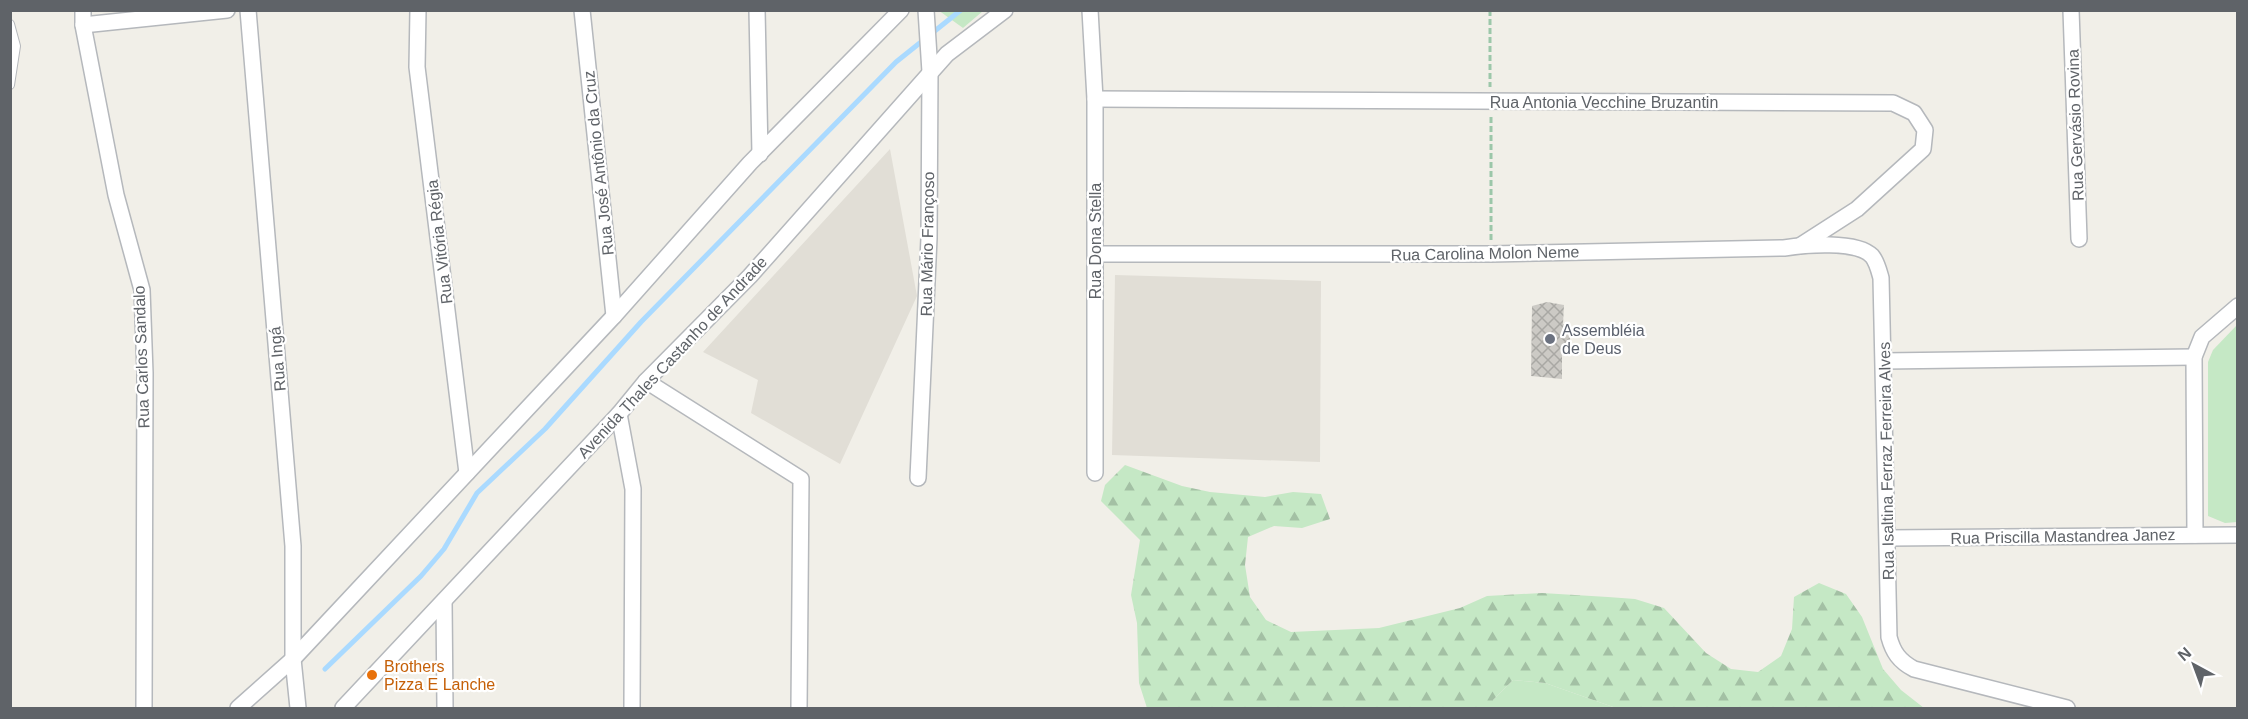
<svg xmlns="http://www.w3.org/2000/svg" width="2248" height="719" viewBox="0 0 2248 719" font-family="Arial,sans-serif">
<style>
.education{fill:#e1ded6}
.green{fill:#c5e8c5}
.forest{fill:url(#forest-firs)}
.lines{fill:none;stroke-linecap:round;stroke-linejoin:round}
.stream{stroke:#aadaff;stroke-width:5}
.building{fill:url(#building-cross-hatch)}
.service-casing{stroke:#b5b8bc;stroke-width:10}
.minor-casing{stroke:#b5b8bc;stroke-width:18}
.path{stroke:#9cc7a9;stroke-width:3;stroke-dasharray:6 3;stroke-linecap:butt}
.service{stroke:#fff;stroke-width:8}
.minor{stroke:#fff;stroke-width:15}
.worship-dot{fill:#6b7280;stroke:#fff;stroke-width:2}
.food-dot{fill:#e8710a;stroke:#fff;stroke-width:2}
.labels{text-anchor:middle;stroke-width:4.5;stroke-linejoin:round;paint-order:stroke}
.street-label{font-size:16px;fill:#5f6368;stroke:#fff}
.worship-label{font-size:16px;fill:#5b616d;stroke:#fff;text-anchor:start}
.food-label{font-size:16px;fill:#c56008;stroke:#fff;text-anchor:start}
</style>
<defs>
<pattern id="forest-firs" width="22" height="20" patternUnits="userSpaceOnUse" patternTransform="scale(1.5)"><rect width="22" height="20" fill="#c5e8c5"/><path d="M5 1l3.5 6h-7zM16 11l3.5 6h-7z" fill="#a3c0a4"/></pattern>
<pattern id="building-cross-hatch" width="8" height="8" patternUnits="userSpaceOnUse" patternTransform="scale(1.5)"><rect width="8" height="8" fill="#cccac5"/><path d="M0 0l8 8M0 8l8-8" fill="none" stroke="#a9a8a4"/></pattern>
</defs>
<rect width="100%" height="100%" fill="#f1efe8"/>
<g class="education">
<polygon points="890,149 917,296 840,464 751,413 758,380 703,352"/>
<polygon points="1115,275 1321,281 1320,462 1112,455"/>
</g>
<g class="green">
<polygon points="2237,325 2237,522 2225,523 2208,516 2208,362 2213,350"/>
<polygon points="1513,680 1545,683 1616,708 1493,708 1493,700"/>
</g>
<g class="forest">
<polygon points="938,10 983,10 983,11 963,28"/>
<polygon points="1125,465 1182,486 1210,492 1265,497 1293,492 1321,494 1330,519 1302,528 1274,526 1248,537 1245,565 1250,597 1266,620 1291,632 1379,628 1460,608 1487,596 1542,593 1608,597 1635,599 1664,608 1706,653 1731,669 1758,672 1781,656 1792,629 1794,597 1819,583 1846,594 1862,617 1883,669 1901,690 1924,708 1616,708 1545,683 1513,680 1493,700 1493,708 1147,708 1139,683 1137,623 1131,595 1140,540 1101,501 1105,485"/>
</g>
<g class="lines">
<polyline class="stream" points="325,669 421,576 444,549 477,493 545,429 641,322 896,62 961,10"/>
</g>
<polygon class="building" points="1547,302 1564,305 1563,324 1570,326 1570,352 1562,352 1562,379 1531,376 1532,306"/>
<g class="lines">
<g class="service-casing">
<polyline id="service" points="10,24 16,46 10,85"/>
</g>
<g class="minor-casing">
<g id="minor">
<polyline points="83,10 83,25 116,195 142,290 145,373 144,708"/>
<polyline points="248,10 293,546 293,659 298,708"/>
<polyline points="418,10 417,67 467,473"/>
<polyline points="582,10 614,316"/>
<polyline points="757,10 760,154"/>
<polyline points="1090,10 1095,99 1095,473"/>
<polyline points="2071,10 2079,239"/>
<polyline points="83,25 227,10"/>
<polyline points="1095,99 1893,103 1914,113 1925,130 1923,149 1857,209 1801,245"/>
<path d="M1096 254H1491L1784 248C1804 245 1857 240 1872 256 1877 262 1879 271 1881 278L1889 637C1893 652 1899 661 1914 669L2067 708"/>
<polyline points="1884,361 2194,357"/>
<polyline points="646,381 801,479 799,708"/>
<polyline points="619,414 633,489 632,708"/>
<polyline points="918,478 929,238 930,72 926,10"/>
<polyline points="2195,535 2194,357 2202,337 2238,306"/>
<polyline points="1888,538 2238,535"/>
<polyline points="444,601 445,708"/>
<polyline points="238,708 293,659 614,316 750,163 901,10"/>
<polyline points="343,708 619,414 646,381 750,276 947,54 1005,10"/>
</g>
</g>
<g class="path">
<polyline points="1490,10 1490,87"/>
<polyline points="1491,117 1491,240"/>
</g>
<use href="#service" class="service"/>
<use href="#minor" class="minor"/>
</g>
<circle class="worship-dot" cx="1550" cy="339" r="6"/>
<circle class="food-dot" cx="372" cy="675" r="6"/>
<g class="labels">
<g class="street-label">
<text x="1604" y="108">Rua Antonia Vecchine Bruzantin</text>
<text transform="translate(2075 125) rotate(-92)" y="6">Rua Gervásio Rovina</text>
<text transform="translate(598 163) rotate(-96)" y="6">Rua José Antônio da Cruz</text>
<text transform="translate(1095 241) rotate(-90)" y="6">Rua Dona Stella</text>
<text transform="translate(439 242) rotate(-97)" y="6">Rua Vitória Régia</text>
<text transform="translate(927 244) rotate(-89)" y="6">Rua Mário Françoso</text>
<text transform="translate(1485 253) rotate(-1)" y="6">Rua Carolina Molon Neme</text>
<text transform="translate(141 357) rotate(-92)" y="6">Rua Carlos Sandalo</text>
<text transform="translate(672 357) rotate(-47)" y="6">Avenida Thales Castanho de Andrade</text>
<text transform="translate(277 359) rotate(-95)" y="6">Rua Ingá</text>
<text transform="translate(1886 461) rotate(-91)" y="6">Rua Isaltina Ferraz Ferreira Alves</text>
<text transform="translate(2063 536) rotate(-1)" y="6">Rua Priscilla Mastandrea Janez</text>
</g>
<g class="worship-label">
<text x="1562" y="336">Assembléia<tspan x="1562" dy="18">de Deus</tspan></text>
</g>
<g class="food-label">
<text x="384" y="672">Brothers<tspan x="384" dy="18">Pizza E Lanche</tspan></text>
</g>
</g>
<rect width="2248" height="719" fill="none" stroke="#5f6368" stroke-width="24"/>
<g transform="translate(2194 665) rotate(319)" stroke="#ffffff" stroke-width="4.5" paint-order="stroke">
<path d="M0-4.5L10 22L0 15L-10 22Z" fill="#5f6368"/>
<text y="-9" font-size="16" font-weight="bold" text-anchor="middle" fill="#5f6368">N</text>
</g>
</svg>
